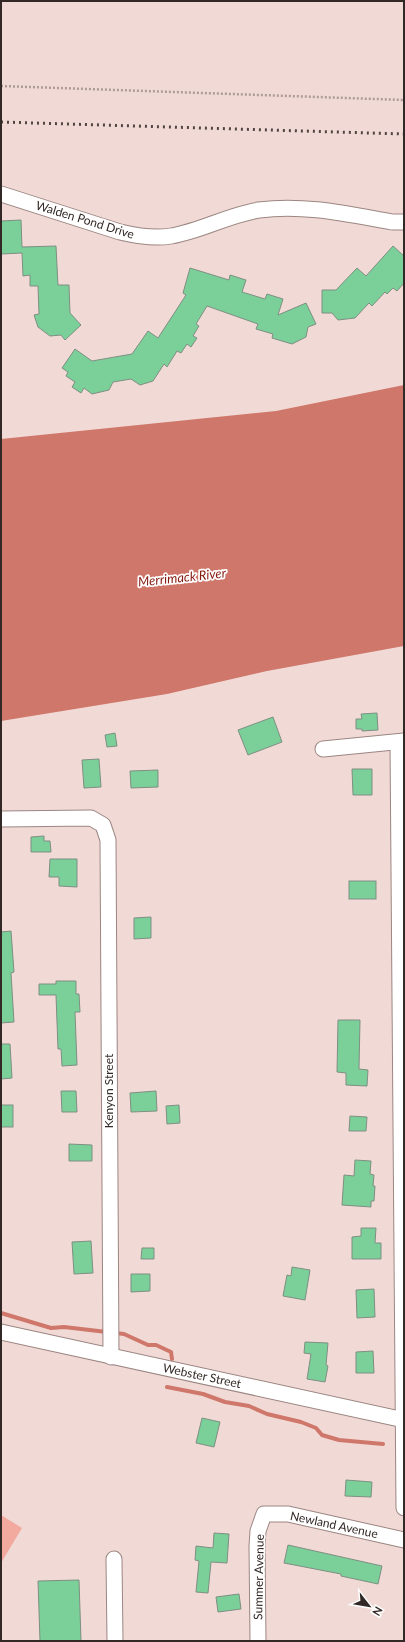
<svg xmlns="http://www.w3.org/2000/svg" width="405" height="1642" viewBox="0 0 405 1642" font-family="Lato,sans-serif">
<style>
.green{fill:#f3aa9e}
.water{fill:#cf776a}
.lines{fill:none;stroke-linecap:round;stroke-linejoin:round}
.stream{stroke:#cf776a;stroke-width:4}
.building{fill:#7bcf98;stroke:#7e8f83}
.minor-casing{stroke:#9b8682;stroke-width:17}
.path{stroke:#ad9b98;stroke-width:2.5;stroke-dasharray:2 2;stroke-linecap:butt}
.minor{stroke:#fff;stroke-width:15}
.rail{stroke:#504442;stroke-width:3;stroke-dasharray:2 4;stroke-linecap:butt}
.labels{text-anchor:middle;stroke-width:3.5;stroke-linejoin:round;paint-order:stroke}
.street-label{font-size:12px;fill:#322927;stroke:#fff}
.water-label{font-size:13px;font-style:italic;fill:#851a11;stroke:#fff}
</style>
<rect width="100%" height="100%" fill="#f1dad6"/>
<polygon class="green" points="1,1515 22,1528 1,1563"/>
<polygon class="water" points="404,385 404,646 267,671 167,694 1,721 1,439 276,411"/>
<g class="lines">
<g class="stream">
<polyline points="1,1313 51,1328 64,1327 124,1334 148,1345 156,1345 171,1352 172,1359"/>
<polyline points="167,1387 203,1394 225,1402 249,1406 267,1414 301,1422 316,1428 322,1435 339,1440 383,1444"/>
</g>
</g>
<g class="building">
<polygon points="21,220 22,247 56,246 58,285 69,285 70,313 81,325 65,340 61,335 50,336 38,327 34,315 39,314 38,286 30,286 30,275 23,276 22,253 1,254 1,221"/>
<polygon points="393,246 404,256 404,283 397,291 393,288 387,294 385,292 372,306 369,303 355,318 338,320 332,313 322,313 322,290 336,290 357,268 366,276"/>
<polygon points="190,268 229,280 230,275 246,280 242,292 265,299 267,294 283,299 278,315 306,303 316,324 308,327 306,337 292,344 272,338 273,334 256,329 258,324 207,306 196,324 199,326 193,336 197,338 191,347 187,344 181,353 177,351 167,367 164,364 153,381 140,385 131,379 113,382 109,390 92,394 84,388 81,393 72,387 75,382 66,376 68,372 62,368 75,349 92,361 132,354 148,331 158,338 186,295 183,293"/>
<polygon points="377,713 378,730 362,731 362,729 356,729 356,719 362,719 361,714"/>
<polygon points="273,717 282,742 248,755 238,730"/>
<polygon points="115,733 117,746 107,747 105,735"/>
<polygon points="99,759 101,787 84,788 82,760"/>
<polygon points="352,769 372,769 372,795 353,795"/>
<polygon points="158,770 158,787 131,788 130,771"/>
<polygon points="44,836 44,841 50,841 51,852 31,852 31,837"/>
<polygon points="50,859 77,859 77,887 59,886 59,877 49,877"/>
<rect x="349" y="881" width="27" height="18"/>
<polygon points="151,917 151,938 134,939 134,918"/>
<polygon points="11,931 14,972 11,973 14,1022 1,1023 1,932"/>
<polygon points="56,981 76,981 76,994 79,994 80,1012 75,1012 77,1065 62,1066 61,1049 58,1049 56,995 39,995 39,984 56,984"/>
<polygon points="338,1020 360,1020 359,1069 368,1070 367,1086 346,1085 346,1073 337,1072"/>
<polygon points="1,1044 10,1044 12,1078 1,1079"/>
<polygon points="61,1091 76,1091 77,1112 62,1112"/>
<polygon points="156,1091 157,1111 131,1112 130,1093"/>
<rect x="1" y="1105" width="12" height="22"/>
<polygon points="179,1105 180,1123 167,1124 166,1106"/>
<polygon points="350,1116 367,1117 366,1131 349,1131"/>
<polygon points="69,1144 92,1145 92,1161 69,1161"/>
<polygon points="355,1160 371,1161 370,1174 374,1175 373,1186 375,1186 374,1201 371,1201 371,1207 342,1205 344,1175 354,1176"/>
<polygon points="361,1228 376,1228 375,1243 381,1243 381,1259 352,1259 352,1237 361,1236"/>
<polygon points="91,1241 93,1273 74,1274 72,1242"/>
<polygon points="142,1248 154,1248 154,1259 141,1259"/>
<polygon points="292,1267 310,1270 305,1300 283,1296 287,1275 291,1276"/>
<polygon points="131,1274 150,1274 150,1291 131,1292"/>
<polygon points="374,1289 375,1317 357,1318 356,1290"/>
<polygon points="305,1342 328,1343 326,1365 328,1366 325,1382 307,1379 311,1354 304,1353"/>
<polygon points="373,1351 374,1373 356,1373 356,1352"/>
<polygon points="202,1418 220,1422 214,1447 196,1443"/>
<polygon points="346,1480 372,1482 371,1497 345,1496"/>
<polygon points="214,1533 229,1534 227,1563 211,1562 208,1593 196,1592 199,1561 195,1560 196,1546 213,1548"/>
<polygon points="288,1545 382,1566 378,1584 341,1576 341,1574 284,1563"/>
<polygon points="79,1580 81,1641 40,1641 38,1581"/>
<polygon points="239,1594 241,1609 218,1612 216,1597"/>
</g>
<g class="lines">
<g class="minor-casing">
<g id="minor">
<path d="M1 194 120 232C137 236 154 239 171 236 201 231 228 215 259 210 304 204 347 214 392 222H404"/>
<polyline points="398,742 404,1508"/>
<polyline points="323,749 404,741"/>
<polyline points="1,819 91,818 103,825 108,840 111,1357"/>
<polyline points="1,1332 404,1420"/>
<polyline points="114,1559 115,1641"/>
<polyline points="258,1641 257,1546 258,1531 264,1514 288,1514 404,1540"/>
</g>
</g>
<polyline class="path" points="1,86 404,100"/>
<use href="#minor" class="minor"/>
<polyline class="rail" points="1,122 404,134"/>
</g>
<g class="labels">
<g class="street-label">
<text transform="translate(85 220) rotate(17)" y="4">Walden Pond Drive</text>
<text transform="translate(109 1091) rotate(-90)" y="4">Kenyon Street</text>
<text transform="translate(202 1376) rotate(12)" y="4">Webster Street</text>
<text transform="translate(334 1525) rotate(12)" y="4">Newland Avenue</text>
<text transform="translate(259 1577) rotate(-89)" y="4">Summer Avenue</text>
</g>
<g class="water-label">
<text transform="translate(182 577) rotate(-6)" y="5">Merrimack River</text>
</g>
</g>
<rect width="405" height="1642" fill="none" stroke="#322927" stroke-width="4"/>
<g transform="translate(369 1606) rotate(121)" stroke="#ffffff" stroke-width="3" paint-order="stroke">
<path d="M0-3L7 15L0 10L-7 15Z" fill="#322927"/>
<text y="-6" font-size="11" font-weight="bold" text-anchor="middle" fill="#322927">N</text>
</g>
</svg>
